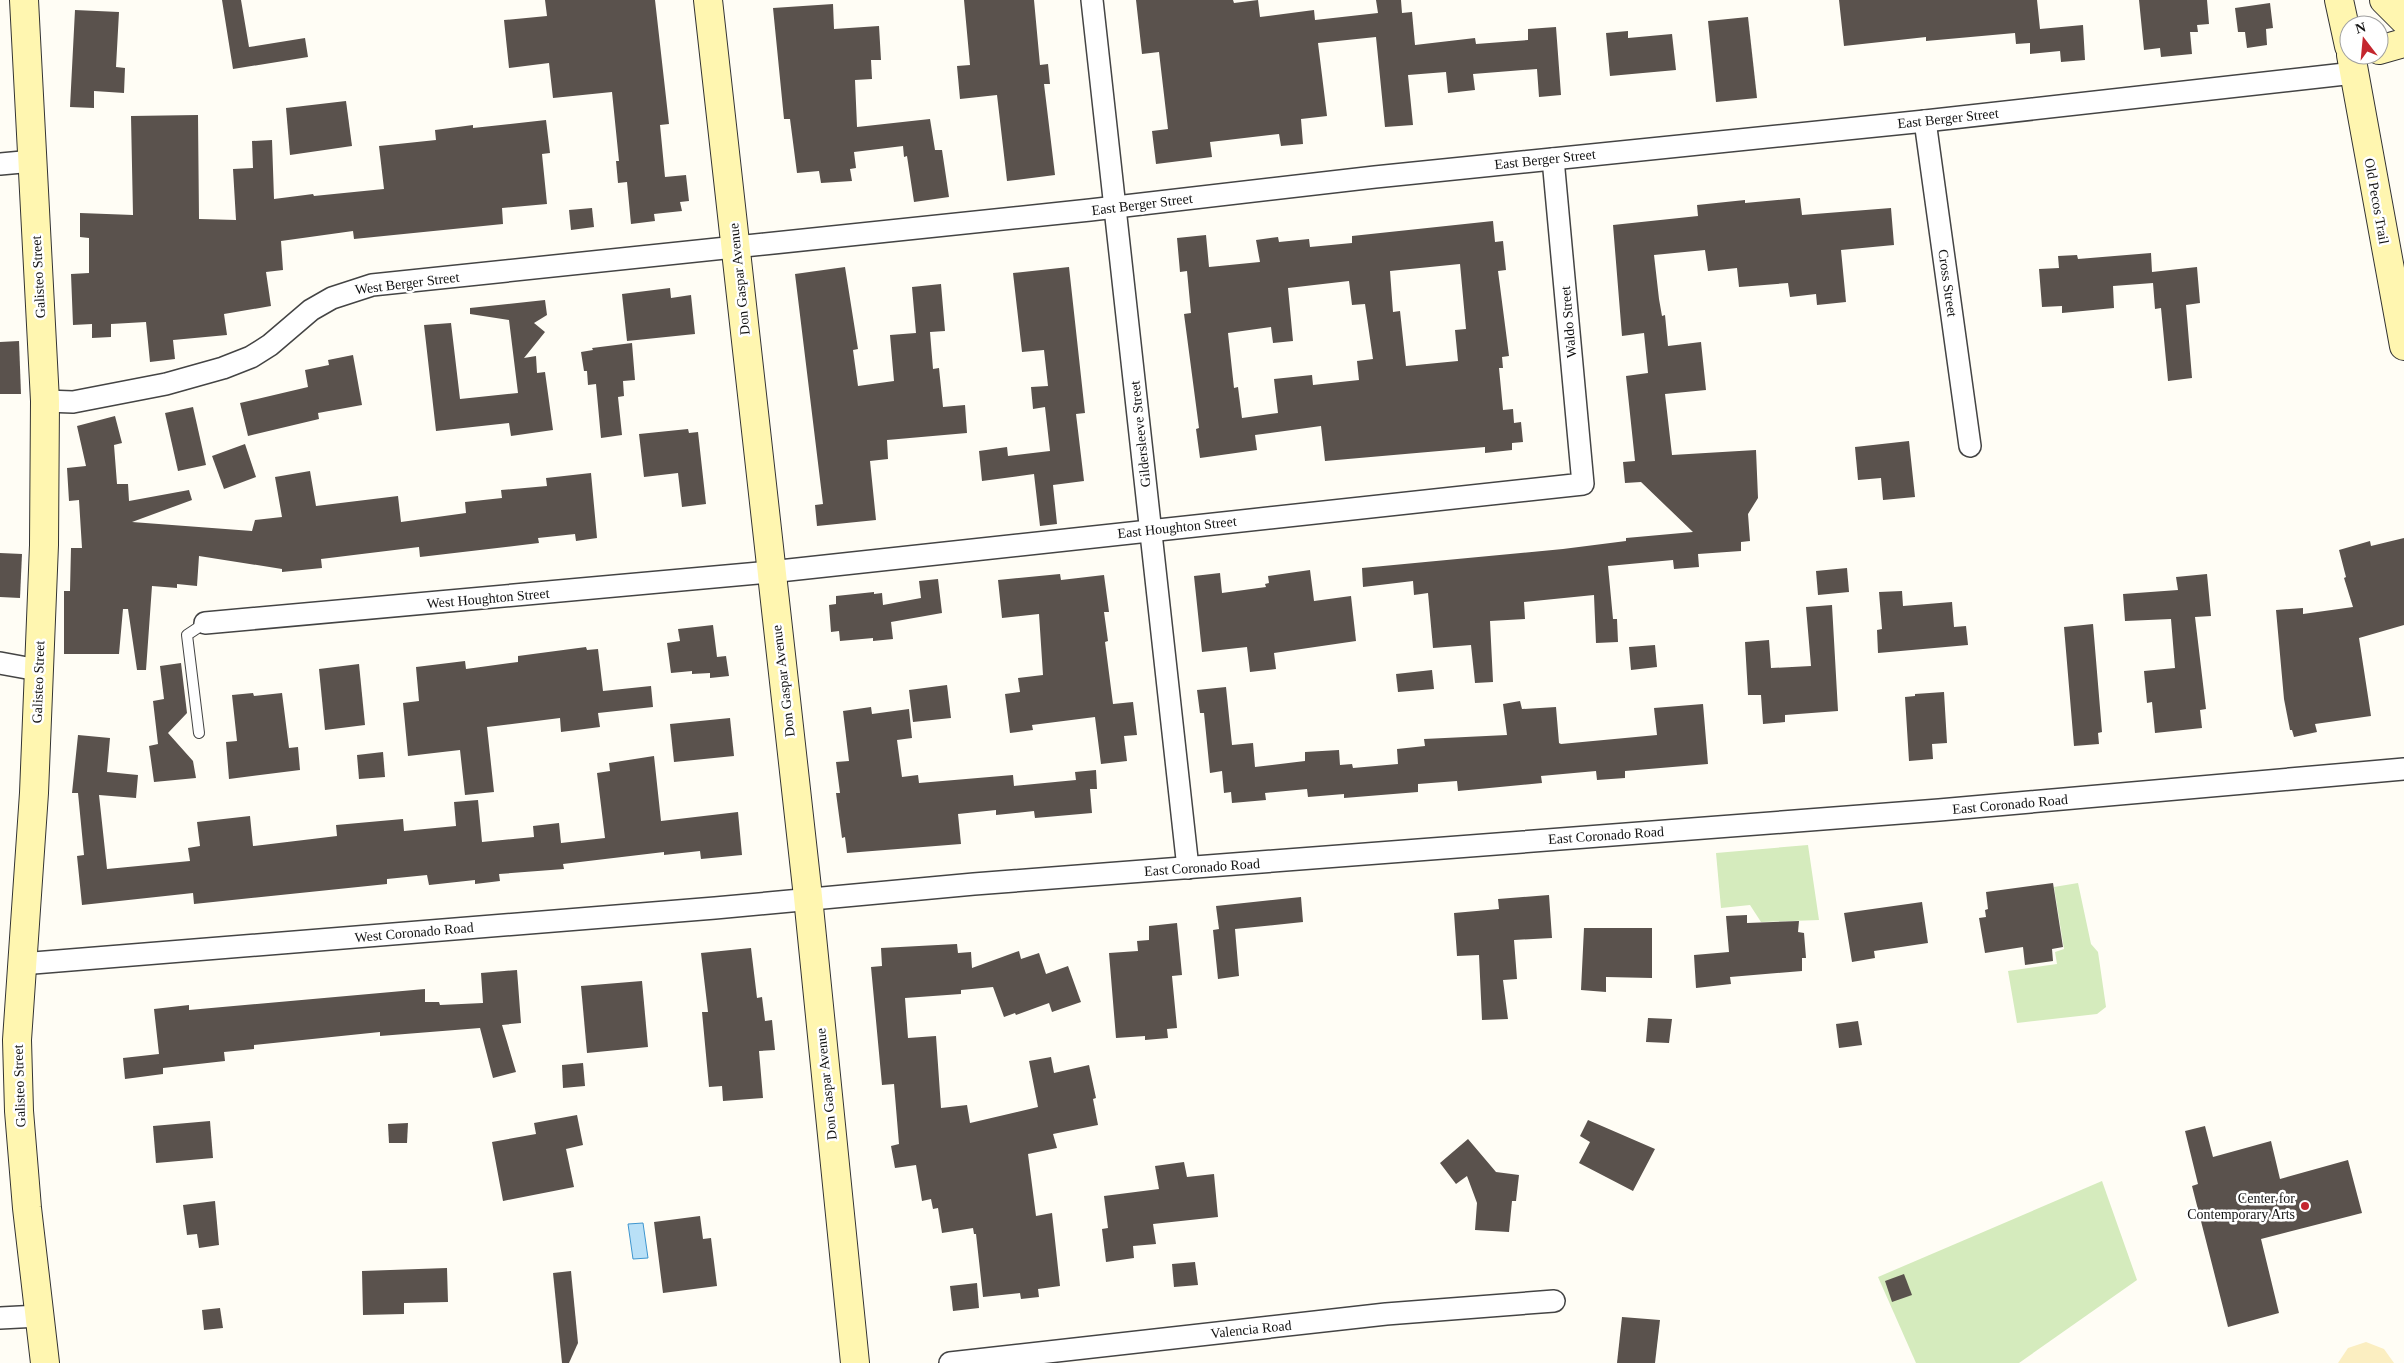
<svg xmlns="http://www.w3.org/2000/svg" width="2404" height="1363" viewBox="0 0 2404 1363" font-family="'Times New Roman',serif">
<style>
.green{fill:#d5ebbd}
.sand{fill:#fbeec1}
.water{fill:#b9e0f7;stroke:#3f96cf}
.building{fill:#5a524d;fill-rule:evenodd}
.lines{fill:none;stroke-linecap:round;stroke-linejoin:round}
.lane-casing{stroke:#444;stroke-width:12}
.street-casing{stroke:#444;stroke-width:24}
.secondary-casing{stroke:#333;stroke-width:30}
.lane{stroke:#fff;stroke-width:10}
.street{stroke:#fff;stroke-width:21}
.secondary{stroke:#fff6b0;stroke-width:28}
.poi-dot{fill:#c4262e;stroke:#fff;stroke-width:2}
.labels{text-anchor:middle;stroke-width:5;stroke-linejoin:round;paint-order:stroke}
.street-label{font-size:14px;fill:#111;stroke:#fff}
.poi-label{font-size:14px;fill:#111;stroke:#fff;text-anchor:end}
</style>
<rect width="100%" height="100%" fill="#fffdf5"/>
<g class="green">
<polygon points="1808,845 1819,920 1761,922 1750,905 1721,908 1716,853"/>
<polygon points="2078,883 2091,944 2098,952 2106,1007 2097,1014 2017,1023 2008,971 2057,964 2055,952 2064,949 2054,887"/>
<polygon points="2102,1181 2137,1280 2019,1363 1916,1363 1878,1277"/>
</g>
<polygon class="sand" points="2366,1342 2384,1349 2394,1363 2338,1363 2348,1348"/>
<polygon class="water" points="643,1223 648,1258 633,1259 628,1224"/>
<g class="building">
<polygon points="222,0 241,0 249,47 305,38 308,57 233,69"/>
<polygon points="545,0 655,0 669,124 660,125 665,177 686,175 689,201 680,202 682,211 654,214 655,221 631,224 627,182 618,183 616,161 619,161 612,92 553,98 549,63 509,68 504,20 547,16"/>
<polygon points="964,0 1034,0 1040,65 1048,64 1050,84 1044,84 1055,175 1007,181 997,95 960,99 957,66 970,65"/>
<polygon points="1136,0 1233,0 1234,3 1258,0 1260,17 1314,10 1315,20 1378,13 1376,0 1401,0 1402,13 1412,12 1415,45 1475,38 1476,44 1528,40 1528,29 1556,27 1561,95 1539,97 1537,69 1473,74 1475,90 1448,93 1446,72 1408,75 1413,125 1385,127 1376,37 1318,43 1327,116 1301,119 1303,144 1281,146 1279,134 1210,142 1212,157 1156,164 1152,131 1168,129 1159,52 1142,54"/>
<polygon points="1839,0 2037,0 2040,29 2083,25 2085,60 2061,62 2060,51 2030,54 2030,43 2016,44 2015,33 1926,41 1926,37 1844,46"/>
<polygon points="2139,0 2207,0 2209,24 2197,25 2198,32 2190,32 2192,54 2161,57 2160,48 2144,50"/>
<polygon points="2270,3 2273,28 2266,29 2267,45 2247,48 2245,32 2238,32 2235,8"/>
<polygon points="833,4 834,29 879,26 881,60 871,60 872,79 855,80 857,127 930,119 935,150 942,150 949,197 914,202 907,156 904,157 903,146 854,152 856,168 850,169 852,181 821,183 819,171 797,173 790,119 784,119 773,8"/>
<polygon points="75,10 119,12 116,67 125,68 124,93 94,91 94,108 70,107"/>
<polygon points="1748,17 1757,98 1716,102 1708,21"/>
<polygon points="1628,31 1628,38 1672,34 1676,70 1610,76 1606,33"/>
<polygon points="346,101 352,146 290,155 286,108"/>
<polygon points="198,115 199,219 236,220 233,169 253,168 252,141 272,140 274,199 313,194 314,196 384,189 379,146 436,140 435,130 473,125 473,128 546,120 550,153 542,154 547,204 502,208 503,224 354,239 353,231 281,241 283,270 266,272 271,306 224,314 227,335 173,340 175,359 150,362 146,322 111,324 111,337 92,338 92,324 73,325 71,274 89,273 89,238 80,237 80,213 133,215 131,116"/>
<polygon points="1800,198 1802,215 1891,208 1894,245 1841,250 1846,302 1817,305 1816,294 1790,297 1788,283 1739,287 1737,268 1708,271 1705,250 1654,255 1659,299 1662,316 1665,315 1668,346 1701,342 1706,390 1665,394 1672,455 1756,450 1758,498 1748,514 1750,541 1741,542 1741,551 1698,554 1699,567 1674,569 1673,560 1608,566 1613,619 1617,619 1618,642 1596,643 1594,595 1524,602 1525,619 1490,621 1493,682 1475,683 1471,645 1433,648 1428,593 1414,595 1413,581 1363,587 1362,568 1563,549 1626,541 1626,538 1693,532 1641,482 1625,483 1623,462 1635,461 1626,376 1648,373 1644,333 1622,336 1613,225 1698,216 1697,205 1745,200 1745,203"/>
<polygon points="592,208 594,227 571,230 569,210"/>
<path d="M1493 221 1495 242 1503 241 1506 270 1498 271 1509 356 1502 357 1503 368H1499L1503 410 1513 409 1514 423 1521 422 1523 442 1512 443V450L1485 453V447L1325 461 1321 426 1255 435 1257 450 1200 458 1196 429 1199 428 1184 314 1191 313 1187 271 1180 272 1177 238 1206 235 1209 267 1260 262 1256 240 1278 237 1279 242 1309 239 1310 247 1352 243V236ZM1460 264 1466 329 1455 330 1458 361 1406 366 1400 311 1393 312 1390 271ZM1349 281 1352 305 1365 304 1373 359 1357 361 1359 380 1313 385 1312 375 1274 379 1278 413 1242 418 1238 387 1234 388 1228 333 1271 327 1273 343 1293 341 1288 288Z"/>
<polygon points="2151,253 2152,272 2197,267 2200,303 2186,305 2192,378 2168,381 2161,308 2155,309 2153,283 2113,286 2114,308 2062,313 2062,306 2042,307 2039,269 2059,268 2058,256 2077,255 2078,259"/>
<polygon points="845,267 858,349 853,350 858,386 894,381 890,335 916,333 912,287 941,284 945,331 930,332 933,369 939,368 943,407 965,405 967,433 887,440 888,459 870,461 876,520 817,526 815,505 823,504 795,274"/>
<polygon points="1069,267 1085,413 1076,414 1084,481 1053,485 1057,524 1040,526 1034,474 982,481 979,451 1007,447 1008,456 1050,451 1045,407 1033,409 1031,387 1048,386 1044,350 1022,352 1013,273"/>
<polygon points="670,288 671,298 691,295 695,334 627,341 622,294"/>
<polygon points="545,300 547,315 534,323 545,332 524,358 536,356 537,373 545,372 553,430 511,436 509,423 436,431 424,325 451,323 460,399 518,393 509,320 470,314 470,308"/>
<polygon points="19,341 21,394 0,394 0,342"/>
<polygon points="632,343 635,380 623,381 624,396 618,397 622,435 601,438 596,384 588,385 587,371 584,371 581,352 593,350 592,348"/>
<polygon points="353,355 362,405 318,413 319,419 248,436 240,403 308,387 305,370 329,365 328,360"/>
<polygon points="193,407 206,465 178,471 165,413"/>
<polygon points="115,416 122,443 114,445 117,484 128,484 129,501 189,490 192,500 132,522 252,531 255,520 282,517 275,477 310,471 316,506 398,496 401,522 466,513 465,502 502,498 501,490 547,486 546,478 591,473 597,538 576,541 575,534 538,538 539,543 420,557 419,547 321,559 322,568 282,572 282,569 199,556 197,586 177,584 177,588 152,586 146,670 137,670 128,609 123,609 119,654 64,654 64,591 70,591 71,548 82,548 79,500 69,501 67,468 86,466 77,426"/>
<polygon points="688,429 689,433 698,432 706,504 682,507 678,473 644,477 639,434"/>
<polygon points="1909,441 1915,497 1883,500 1881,478 1858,480 1855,447"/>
<polygon points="245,444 256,477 224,489 212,456"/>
<polygon points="2404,538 2404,625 2359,638 2371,716 2315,724 2317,732 2294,737 2292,730 2290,730 2284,699 2276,610 2303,608 2303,614 2353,607 2344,578 2346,577 2339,550 2370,541 2371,546"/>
<polygon points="0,553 22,554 20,598 0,597"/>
<polygon points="1847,568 1849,592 1818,595 1816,571"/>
<polygon points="1310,570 1314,601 1351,596 1356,641 1274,653 1276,669 1250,672 1247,647 1202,652 1194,576 1220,573 1222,593 1266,587 1265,584 1269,583 1268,576"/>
<polygon points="1060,574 1061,580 1104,575 1109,612 1104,612 1108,641 1105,642 1113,704 1133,702 1137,735 1124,736 1127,761 1101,764 1095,717 1032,725 1033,730 1010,733 1005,694 1020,692 1018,678 1043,675 1039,614 1002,618 998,580"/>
<polygon points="2207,574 2211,616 2195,617 2206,709 2200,710 2202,728 2155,733 2152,702 2147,703 2144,671 2175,668 2171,619 2125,621 2123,594 2178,590 2176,577"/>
<polygon points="938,579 942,613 891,622 893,639 873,641 873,638 840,641 839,631 831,632 829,605 836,604 836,596 874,592 874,594 882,593 883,605 921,598 919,581"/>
<polygon points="1902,591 1903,606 1952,602 1954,627 1966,626 1968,645 1878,653 1877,630 1882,629 1879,592"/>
<polygon points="1832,605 1838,711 1785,715 1785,722 1763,724 1761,695 1748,695 1745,642 1769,640 1771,668 1811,666 1806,607"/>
<polygon points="2093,624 2102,732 2098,733 2099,744 2074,746 2064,627"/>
<polygon points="713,625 717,657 726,656 729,676 710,678 710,673 692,674 692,671 671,673 667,643 680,641 678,629"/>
<polygon points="1655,645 1657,667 1631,670 1629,647"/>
<polygon points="586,647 587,650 598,649 603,691 651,686 653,707 598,713 600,727 561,732 560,718 487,727 494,792 465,795 460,750 408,756 403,703 419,701 416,667 465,661 466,669 518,662 518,656"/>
<polygon points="181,663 187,713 168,733 193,761 196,778 154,782 149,746 158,744 153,701 164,699 160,666"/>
<polygon points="359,664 365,725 325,730 319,669"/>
<polygon points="1432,670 1434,689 1398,692 1396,674"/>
<polygon points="947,685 951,718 913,722 909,690"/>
<polygon points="1226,687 1232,745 1253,743 1255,767 1305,761 1305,752 1339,750 1340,765 1352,764 1353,768 1398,764 1397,749 1425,746 1424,739 1507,735 1503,704 1520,701 1522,709 1556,707 1559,743 1561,744 1657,735 1654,708 1703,704 1708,764 1625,771 1625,778 1597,780 1596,771 1541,776 1542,783 1458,791 1457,781 1418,784 1418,792 1344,798 1344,794 1308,797 1307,789 1265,793 1266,800 1232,803 1231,792 1224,793 1222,771 1210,773 1204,713 1200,713 1197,690"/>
<polygon points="1944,692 1947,743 1932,744 1933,759 1909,761 1905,697 1915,696 1915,694"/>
<polygon points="253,693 254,696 282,693 289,748 298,747 300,770 229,779 226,742 237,741 232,695"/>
<polygon points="871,707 872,714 909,709 912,738 897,740 902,777 918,775 919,783 1013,775 1014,786 1076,780 1075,772 1096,770 1097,789 1090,789 1092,813 1035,818 1034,811 996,815 996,810 958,814 961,844 847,853 845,837 842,838 836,793 840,793 836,762 849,761 843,711"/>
<polygon points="730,718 734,756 674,762 670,724"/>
<polygon points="78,735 110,738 107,772 138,775 136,798 99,795 107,869 190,861 188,848 200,846 197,822 250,816 253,846 337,836 336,825 403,819 404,831 456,826 454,802 478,800 482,842 534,837 533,826 559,823 561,843 605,838 597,773 610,771 609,763 654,756 661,821 738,812 742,855 701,859 700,851 664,855 664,852 563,864 564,869 499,874 500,881 475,884 475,880 429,885 427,875 387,879 387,884 194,904 193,893 82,905 77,856 84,855 78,793 72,793"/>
<polygon points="383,752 385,777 359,779 357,755"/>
<polygon points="2053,883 2063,947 2052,949 2053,961 2025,965 2023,947 1985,953 1979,918 1986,917 1985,910 1988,909 1986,892"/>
<polygon points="1549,895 1552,938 1514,940 1517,979 1503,980 1508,1019 1482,1020 1479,955 1457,956 1454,913 1499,909 1498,899"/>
<polygon points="1301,897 1303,922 1235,929 1239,976 1218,979 1213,930 1219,929 1216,906"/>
<polygon points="1922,902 1928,943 1874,951 1875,958 1852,962 1844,913"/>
<polygon points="1747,915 1747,923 1799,921 1798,932 1804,933 1806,958 1802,958 1802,971 1730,977 1731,984 1696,988 1694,955 1729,952 1726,916"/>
<polygon points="1177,923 1182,975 1172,976 1177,1028 1167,1029 1168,1038 1145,1040 1145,1036 1116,1038 1109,953 1138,951 1137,941 1149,940 1149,926"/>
<polygon points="1584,928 1652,928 1652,978 1606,977 1606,992 1581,990"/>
<polygon points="957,944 958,953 971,952 972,968 1019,951 1021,959 1039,953 1046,974 1068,966 1081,1002 1052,1012 1049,1003 1016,1015 1015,1013 1004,1017 993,987 961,990 961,994 905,998 908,1038 936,1036 941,1108 967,1105 970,1123 1038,1107 1029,1061 1051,1057 1054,1073 1089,1065 1096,1098 1093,1099 1098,1125 1053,1134 1057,1148 1028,1154 1036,1216 1052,1213 1060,1286 1038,1289 1039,1297 1021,1299 1020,1293 983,1297 976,1234 974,1234 973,1228 942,1233 938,1208 933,1209 931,1199 922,1201 916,1165 895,1168 891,1146 899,1144 894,1084 882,1085 871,967 882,966 881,948"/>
<polygon points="751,948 757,998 762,997 765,1021 772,1020 775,1050 759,1051 763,1098 723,1101 722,1086 709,1087 702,1012 708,1012 701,953"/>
<polygon points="517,970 521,1023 502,1025 516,1072 493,1078 480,1028 380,1036 380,1032 254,1045 254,1049 224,1052 225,1061 163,1068 163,1074 125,1079 123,1058 159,1054 154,1009 189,1005 189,1010 425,989 425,1002 439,1002 440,1005 483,1003 481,973"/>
<polygon points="642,981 648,1047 587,1053 581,986"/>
<polygon points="1648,1018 1672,1019 1669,1043 1646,1042"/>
<polygon points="1858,1021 1862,1045 1839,1048 1836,1024"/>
<polygon points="583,1063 585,1086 563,1088 562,1065"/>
<polygon points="577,1115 583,1145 566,1149 574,1187 503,1201 492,1142 536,1134 534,1123"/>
<polygon points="1588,1120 1655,1149 1633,1191 1579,1163 1590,1142 1580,1136"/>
<polygon points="210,1121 213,1158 156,1163 153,1126"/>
<polygon points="408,1123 407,1143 389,1143 388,1124"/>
<polygon points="2205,1126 2213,1157 2271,1141 2280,1179 2348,1160 2362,1213 2261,1239 2279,1313 2228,1327 2192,1186 2198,1184 2185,1131"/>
<polygon points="1468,1139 1496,1172 1519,1175 1516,1201 1512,1201 1509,1232 1475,1230 1477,1203 1467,1176 1456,1184 1440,1163"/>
<polygon points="1184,1162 1187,1177 1214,1174 1218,1217 1153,1224 1156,1244 1133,1246 1134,1258 1106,1262 1102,1229 1108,1228 1104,1196 1159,1189 1155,1166"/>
<polygon points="215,1201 219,1245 199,1248 197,1234 187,1235 183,1205"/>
<polygon points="700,1216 703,1239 711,1238 717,1286 663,1293 654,1222"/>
<polygon points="1195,1262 1198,1285 1174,1287 1172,1264"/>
<polygon points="447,1268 448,1302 404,1303 404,1314 363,1315 362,1271"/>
<polygon points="571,1271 578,1343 569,1363 562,1363 553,1273"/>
<polygon points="1904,1274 1912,1295 1892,1302 1885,1281"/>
<polygon points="977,1283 979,1308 953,1311 950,1286"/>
<polygon points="220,1308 223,1328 204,1330 202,1310"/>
<polygon points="1622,1317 1660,1320 1655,1363 1617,1363"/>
</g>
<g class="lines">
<g class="lane-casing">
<polyline id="lane" points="199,733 187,635 205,623"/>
</g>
<g class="street-casing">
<g id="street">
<polyline points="1092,0 1188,868"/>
<polyline points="1925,121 1970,446"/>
<polyline points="0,164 33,161"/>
<polyline points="45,401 73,402 166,384 223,368 251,357 270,345 311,310 332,298 372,285 1090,210 1375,177 1925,121 2354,73"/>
<polyline points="205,623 770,572 1583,484 1553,159"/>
<polyline points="0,663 38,670"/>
<polyline points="21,964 715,908 974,884 1939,810 2404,769"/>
<polyline points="0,1318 39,1316"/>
<polyline points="950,1363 1386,1314 1554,1301"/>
</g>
</g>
<g class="secondary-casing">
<g id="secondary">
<polyline points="24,0 45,401 44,545 34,793 17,1040 19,1111 27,1208 45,1363"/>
<polyline points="708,0 808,897 855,1363"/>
<polyline points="2339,0 2349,46"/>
<polyline points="2384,0 2404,20"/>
<polyline points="2379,50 2404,43"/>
<polyline points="2351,55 2404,346"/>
</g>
</g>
<use href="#lane" class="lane"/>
<use href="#street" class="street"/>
<use href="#secondary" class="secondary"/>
</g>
<circle class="poi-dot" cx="2305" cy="1206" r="5"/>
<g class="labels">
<g class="street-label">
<text transform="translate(1948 118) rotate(-6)" y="5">East Berger Street</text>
<text transform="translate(1545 159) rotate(-6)" y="5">East Berger Street</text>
<text transform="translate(2377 201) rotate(80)" y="5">Old Pecos Trail</text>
<text transform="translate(1142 204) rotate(-7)" y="5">East Berger Street</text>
<text transform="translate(38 277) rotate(-93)" y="5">Galisteo Street</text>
<text transform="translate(739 279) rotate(-96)" y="5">Don Gaspar Avenue</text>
<text transform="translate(407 283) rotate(-7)" y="5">West Berger Street</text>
<text transform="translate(1948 283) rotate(82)" y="5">Cross Street</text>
<text transform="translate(1568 322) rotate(-95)" y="5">Waldo Street</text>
<text transform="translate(1140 434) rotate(-96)" y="5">Gildersleeve Street</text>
<text transform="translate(1177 527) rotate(-6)" y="5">East Houghton Street</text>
<text transform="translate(488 598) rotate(-5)" y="5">West Houghton Street</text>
<text transform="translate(783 681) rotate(-97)" y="5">Don Gaspar Avenue</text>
<text transform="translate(38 682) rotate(-88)" y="5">Galisteo Street</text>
<text transform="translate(2010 804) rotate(-5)" y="5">East Coronado Road</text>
<text transform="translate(1606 835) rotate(-4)" y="5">East Coronado Road</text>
<text transform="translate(1202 867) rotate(-4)" y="5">East Coronado Road</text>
<text transform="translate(414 932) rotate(-5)" y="5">West Coronado Road</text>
<text transform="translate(826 1084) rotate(-96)" y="5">Don Gaspar Avenue</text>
<text transform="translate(19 1086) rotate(-92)" y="5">Galisteo Street</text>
<text transform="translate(1251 1329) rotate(-6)" y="5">Valencia Road</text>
</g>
<g class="poi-label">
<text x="2295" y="1203">Center for<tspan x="2295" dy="16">Contemporary Arts</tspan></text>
</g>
</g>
<g transform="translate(2364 40) rotate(344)"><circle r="24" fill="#ffffff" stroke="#a0a0a0"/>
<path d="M0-4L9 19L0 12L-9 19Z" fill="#c4262e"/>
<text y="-8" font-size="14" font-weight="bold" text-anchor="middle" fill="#111111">N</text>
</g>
</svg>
